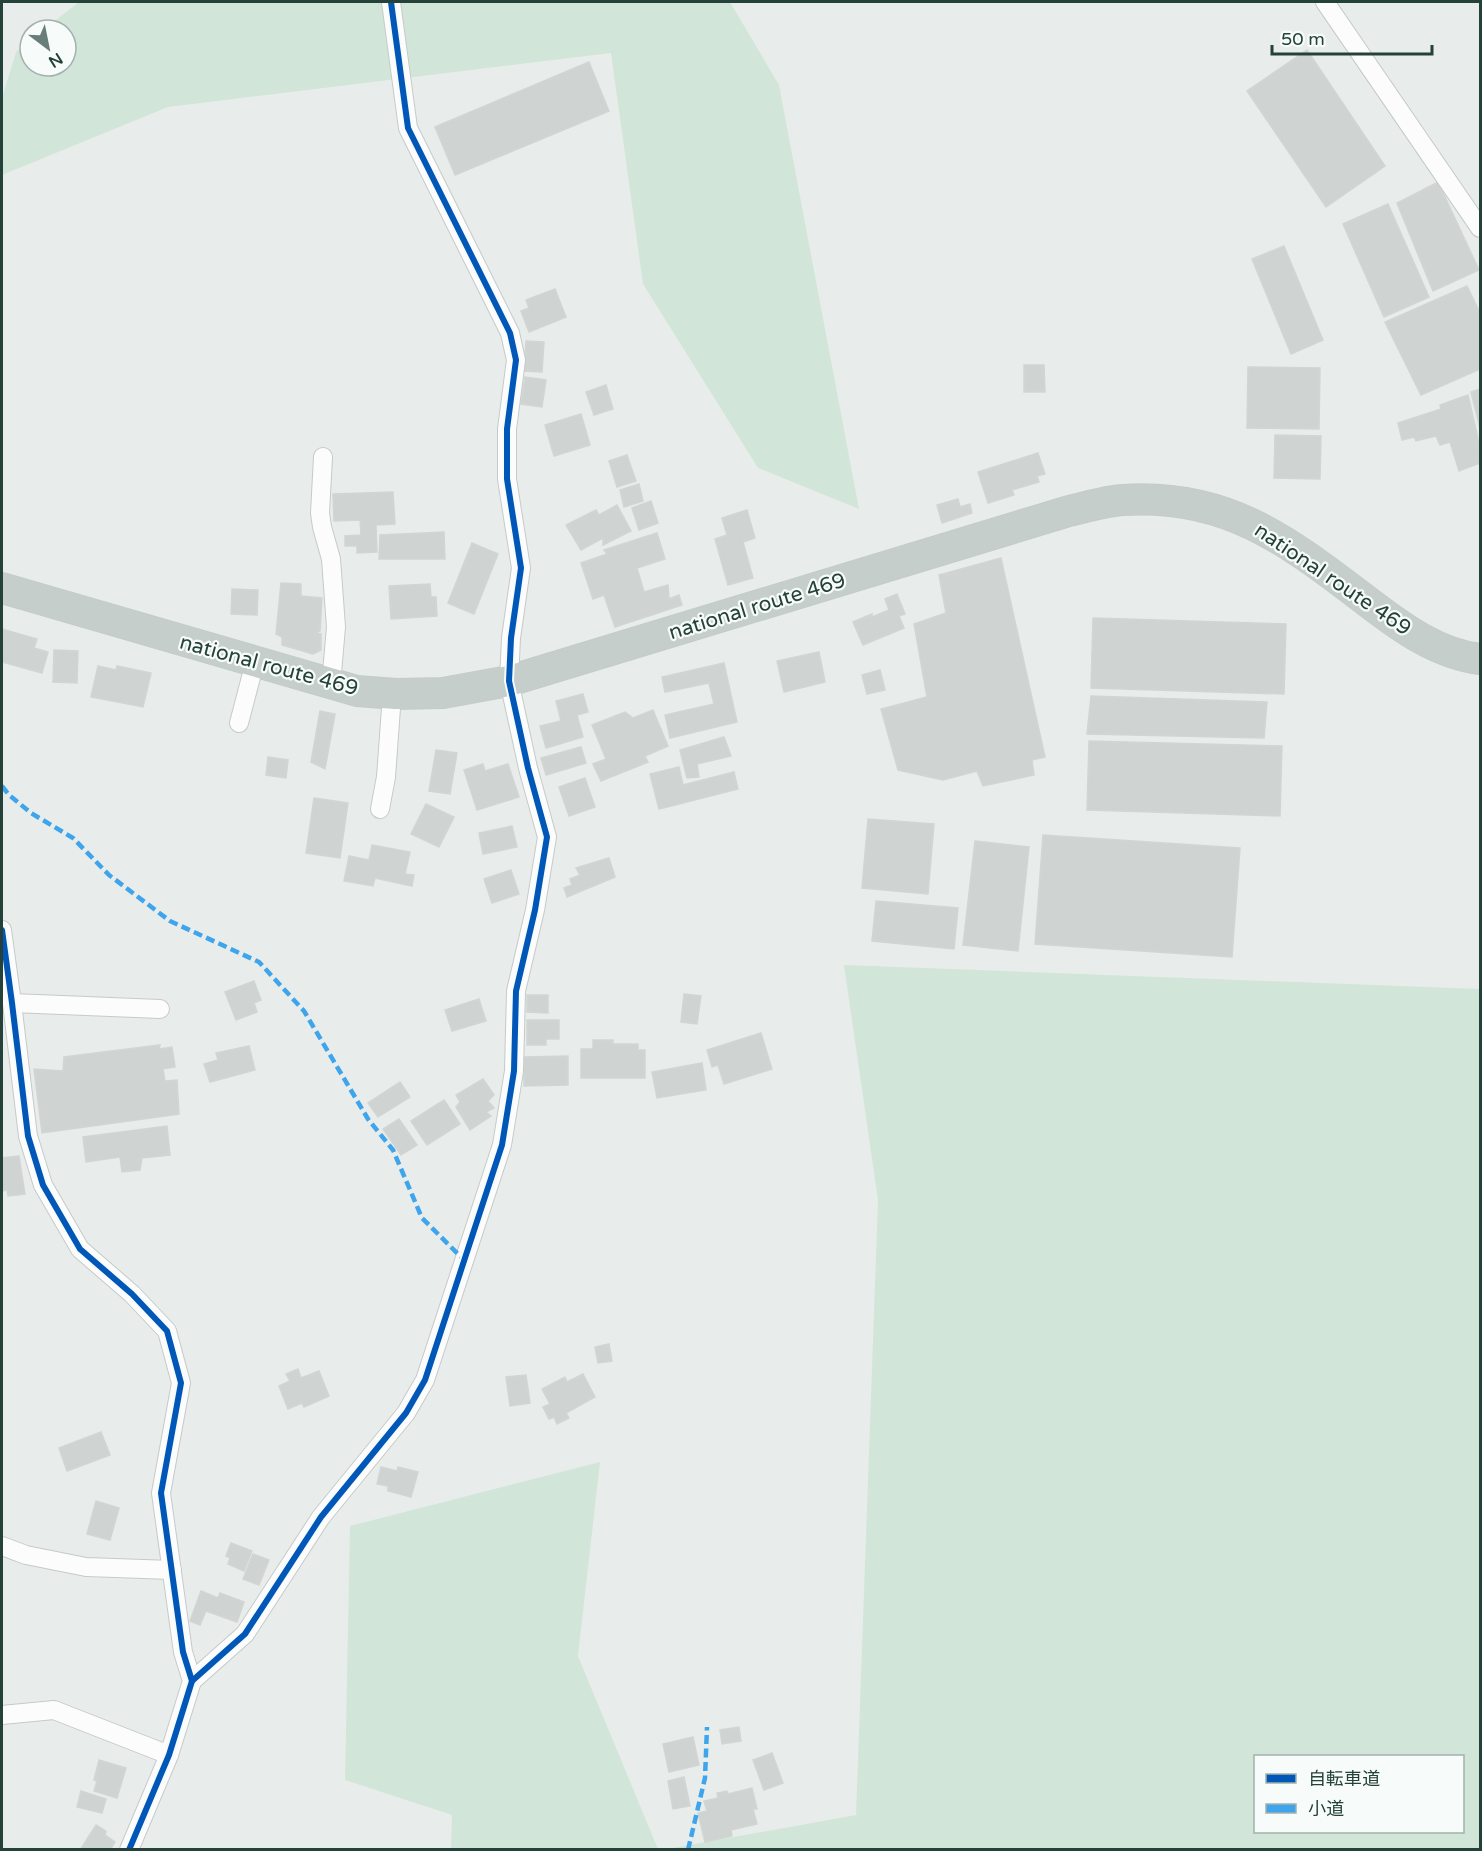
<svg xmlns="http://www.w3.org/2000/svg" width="1482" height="1851" viewBox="0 0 1482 1851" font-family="'Varela Round','Noto Sans JP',sans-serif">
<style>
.green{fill:#d1e6d8;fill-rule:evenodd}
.building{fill:#cfd4d2;stroke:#d1d6d4;stroke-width:1.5}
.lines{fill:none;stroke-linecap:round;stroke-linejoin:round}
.minor-casing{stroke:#c5cac8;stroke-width:20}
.trunk-casing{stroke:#c3ccc9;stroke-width:32}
.minor{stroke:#fcfcfc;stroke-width:18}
.trunk{stroke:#c6cecc;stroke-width:30}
.quiet{stroke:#3ea4ec;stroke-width:4.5;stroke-dasharray:9 4.5;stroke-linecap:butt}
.cycleway-casing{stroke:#f7fbf9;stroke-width:10}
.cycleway{stroke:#0057b8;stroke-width:6}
.labels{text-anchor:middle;stroke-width:4.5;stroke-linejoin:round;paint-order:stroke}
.street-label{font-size:21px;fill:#24423a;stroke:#f7fbf9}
</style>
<rect width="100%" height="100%" fill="#e8edeb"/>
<g class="green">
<polygon points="79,2 730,2 779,85 859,509 758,468 643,284 611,53 168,107 2,175 2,98 16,52 30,40 30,66 66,66 66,30 43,30"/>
<path d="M844 965 1480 989V1849H667L856 1815 878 1200ZM1256 1756H1462V1832H1256Z"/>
<polygon points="600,1462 578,1656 658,1849 451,1849 452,1815 345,1780 350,1526"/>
</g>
<g class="building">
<polygon points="1307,50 1385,166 1326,207 1247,91"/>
<polygon points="589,62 609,111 455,175 435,127"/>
<polygon points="1438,182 1479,270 1433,291 1397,203"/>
<polygon points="1388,204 1429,297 1384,317 1343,224"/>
<polygon points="1284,246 1323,340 1291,354 1252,259"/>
<polygon points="1467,286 1480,313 1480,369 1421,395 1385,322"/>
<polygon points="555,289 566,317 529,332 521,311 529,308 526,300"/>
<polygon points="526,341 544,342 542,372 524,371"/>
<polygon points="1024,365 1044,365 1045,392 1024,392"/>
<polygon points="1248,367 1320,368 1319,429 1247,428"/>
<polygon points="525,377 546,380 542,407 521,404"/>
<polygon points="606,385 613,409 594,415 586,392"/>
<polygon points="1480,389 1480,428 1471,392"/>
<polygon points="1468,395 1480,447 1480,463 1459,471 1450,442 1440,445 1436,436 1416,441 1414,437 1402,440 1398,423 1441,409 1440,405"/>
<polygon points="581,414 590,445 554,456 545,425"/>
<polygon points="1275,435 1321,436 1320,479 1274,478"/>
<polygon points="1038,453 1045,474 1037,476 1039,482 1012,490 1014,495 988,503 978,472"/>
<polygon points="627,455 636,481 617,487 609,461"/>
<polygon points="639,484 643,501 624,507 620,490"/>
<polygon points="393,492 395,524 376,525 377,552 357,553 357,546 345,546 345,536 361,535 360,520 334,521 333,494"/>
<polygon points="958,499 960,507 970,504 972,513 942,523 937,505"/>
<polygon points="651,501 658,523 639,530 632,508"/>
<polygon points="617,505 631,531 603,545 603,538 581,550 566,525 596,510 599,515"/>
<polygon points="747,510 755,538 743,542 753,578 728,585 715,539 727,535 722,518"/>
<polygon points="444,532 445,559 379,559 380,535"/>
<polygon points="657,533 665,559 637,568 644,592 668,585 669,599 679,595 682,605 615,627 604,595 593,599 581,563 607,554 604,550"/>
<polygon points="472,543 498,554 474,614 448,603"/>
<polygon points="1001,558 1045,757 1032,760 1034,775 983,786 977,771 943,780 898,770 881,709 927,697 914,624 946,613 939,575"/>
<polygon points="281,583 301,584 301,596 322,598 320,631 315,633 321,634 321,650 313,654 282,645 282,637 276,634"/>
<polygon points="430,584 431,597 436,597 437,616 391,619 389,586"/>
<polygon points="232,589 258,590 257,615 231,614"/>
<polygon points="897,594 905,614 899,616 904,628 863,645 853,622 872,614 872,617 889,610 885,599"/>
<polygon points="1093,618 1286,624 1284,694 1091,688"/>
<polygon points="2,629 37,639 34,648 48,652 42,673 2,662"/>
<polygon points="54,650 78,651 77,683 53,682"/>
<polygon points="819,652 825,682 784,692 777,661"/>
<polygon points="724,663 737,722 670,738 665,715 714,704 709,683 665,692 662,677"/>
<polygon points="98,666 116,670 117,666 151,673 143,707 91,697"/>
<polygon points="880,670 885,690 867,694 862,675"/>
<polygon points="583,694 588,712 577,715 583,737 546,748 540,726 561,721 556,701"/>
<polygon points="1091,696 1267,702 1264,738 1087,734"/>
<polygon points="653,710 668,746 645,756 648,762 601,781 593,764 606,759 592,725 625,712 633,718"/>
<polygon points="320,711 335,714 325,769 311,762"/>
<polygon points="724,737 731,756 697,764 699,777 687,778 680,750"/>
<polygon points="1089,741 1282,746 1280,816 1087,810"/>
<polygon points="581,747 586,763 546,775 541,758"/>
<polygon points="436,750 457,753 450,794 429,791"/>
<polygon points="268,757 288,760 286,778 266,775"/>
<polygon points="483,764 485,771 508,764 519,797 477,810 464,770"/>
<polygon points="679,767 683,785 734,772 738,789 659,809 650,774"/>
<polygon points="585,778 595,807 569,816 559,787"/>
<polygon points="314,798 348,803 340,858 306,853"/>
<polygon points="426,804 454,817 439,847 411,834"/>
<polygon points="868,819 934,824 928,894 862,888"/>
<polygon points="512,826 517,847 483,854 479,833"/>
<polygon points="1043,835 1240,848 1232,957 1035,944"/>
<polygon points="975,841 1029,847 1018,951 963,945"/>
<polygon points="372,845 410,852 405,874 414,875 412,886 375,878 373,886 344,881 349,856 369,860"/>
<polygon points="609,858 615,877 567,897 564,888 572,885 570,879 580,875 576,868"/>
<polygon points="511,870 519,894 492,903 484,879"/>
<polygon points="876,901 958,908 954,949 872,941"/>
<polygon points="254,981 261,1000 254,1003 257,1012 236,1020 225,992"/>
<polygon points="684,994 701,996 697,1024 681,1022"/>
<polygon points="527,995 548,995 548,1013 527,1012"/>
<polygon points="479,999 486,1021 452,1031 445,1010"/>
<polygon points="527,1020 559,1020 559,1039 546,1039 546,1045 527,1045"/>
<polygon points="761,1033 772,1069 724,1084 718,1065 712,1067 707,1050"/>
<polygon points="593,1040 613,1040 613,1044 638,1044 638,1050 645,1050 645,1078 581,1078 581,1049 593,1049"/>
<polygon points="160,1045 159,1049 172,1047 175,1067 163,1069 165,1081 177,1080 179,1114 42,1133 34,1069 63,1071 64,1057"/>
<polygon points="249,1046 255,1070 210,1082 204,1064 218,1060 216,1053"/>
<polygon points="568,1056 568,1085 524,1086 524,1057"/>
<polygon points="702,1063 706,1090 657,1098 652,1072"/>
<polygon points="483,1079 494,1095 488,1101 494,1108 486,1112 491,1116 470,1130 456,1107 460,1102 456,1095"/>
<polygon points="400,1082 410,1097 378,1117 368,1103"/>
<polygon points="444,1100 460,1124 427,1145 411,1121"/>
<polygon points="399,1119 417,1145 401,1155 383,1129"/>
<polygon points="167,1126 170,1155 142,1158 140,1170 122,1172 120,1157 86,1162 83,1137"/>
<polygon points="19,1156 25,1194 8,1196 7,1190 2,1191 2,1158"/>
<polygon points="609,1344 612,1361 598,1363 595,1347"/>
<polygon points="298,1369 301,1378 319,1371 329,1396 304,1407 302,1403 288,1409 279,1386 290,1381 286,1374"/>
<polygon points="583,1374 595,1397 566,1413 569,1418 557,1424 554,1417 549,1419 543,1407 550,1404 542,1389 565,1377 567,1382"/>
<polygon points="526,1375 530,1403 510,1406 506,1377"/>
<polygon points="101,1432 110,1455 67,1471 59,1448"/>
<polygon points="381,1467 397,1471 398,1467 418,1472 411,1497 388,1491 388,1486 377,1484"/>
<polygon points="96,1501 119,1508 110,1540 87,1534"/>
<polygon points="231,1543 252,1551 244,1571 228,1564 230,1558 226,1556"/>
<polygon points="253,1554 269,1560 259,1585 243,1579"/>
<polygon points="201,1591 218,1598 220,1593 244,1602 237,1622 206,1611 200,1625 190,1621"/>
<polygon points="739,1727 741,1741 722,1744 720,1730"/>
<polygon points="693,1737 699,1765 669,1772 663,1744"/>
<polygon points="772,1753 783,1783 764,1790 753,1760"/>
<polygon points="99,1760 126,1768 117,1798 94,1791 97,1781 94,1780"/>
<polygon points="684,1777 690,1806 673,1809 668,1781"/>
<polygon points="752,1788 757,1809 753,1809 757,1824 731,1830 732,1836 705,1842 698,1813 707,1811 704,1801 718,1798 717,1793 727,1791 728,1794"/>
<polygon points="81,1791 106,1799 102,1813 77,1807"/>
<polygon points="96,1825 106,1831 105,1835 115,1842 110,1850 80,1850"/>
</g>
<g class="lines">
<g class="minor-casing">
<g id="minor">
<polyline points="1325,2 1480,228"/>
<polyline points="323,457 320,513 322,527 331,559 336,627 331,684"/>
<polyline points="239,723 255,662"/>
<polyline points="380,809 386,777 392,694"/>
<polyline points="2,930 12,1003 28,1136 43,1185 80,1249 132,1294 167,1331 181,1383 161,1493 183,1652 192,1681 169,1755 129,1850"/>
<polyline points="12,1003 160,1009"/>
<polyline points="2,1546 26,1555 86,1567 172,1570"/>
<polyline points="192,1681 245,1634 321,1517 406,1413 425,1380 502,1145 514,1071 516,991 535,910 547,837 528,768 509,681 511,638 521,568 507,479 507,429 516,360 510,333 408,128 391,2"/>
<polyline points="2,1715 54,1710 169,1755"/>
</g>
</g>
<g class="trunk-casing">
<path id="trunk" d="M2 588 357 691 396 694 443 693 509 681 1069 511C1087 507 1105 501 1123 500 1228 493 1289 542 1368 602 1402 628 1438 654 1480 659"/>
</g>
<use href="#minor" class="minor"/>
<use href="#trunk" class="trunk"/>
<g class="quiet">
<polyline points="2,786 9,795 31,813 73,838 109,875 170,921 259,962 304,1011 368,1119 393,1150 422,1218 464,1260"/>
<polyline points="688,1850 705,1778 707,1727"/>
</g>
<g class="cycleway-casing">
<g id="cycleway">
<polyline points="2,930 12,1003 28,1136 43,1185 80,1249 132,1294 167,1331 181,1383 161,1493 183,1652 192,1681 169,1755 129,1850"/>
<polyline points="192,1681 245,1634 321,1517 406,1413 425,1380 502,1145 514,1071 516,991 535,910 547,837 528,768 509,681 511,638 521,568 507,479 507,429 516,360 510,333 408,128 391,2"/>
</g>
</g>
<use href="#cycleway" class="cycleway"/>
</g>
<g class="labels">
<g class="street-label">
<text transform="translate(1333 579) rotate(34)" y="7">national route 469</text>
<text transform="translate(757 606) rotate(-17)" y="7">national route 469</text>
<text transform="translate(269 665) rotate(15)" y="7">national route 469</text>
</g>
</g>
<rect width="1482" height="1851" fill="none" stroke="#24423a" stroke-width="6"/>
<rect x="1254" y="1755" width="210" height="78" fill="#f7fbf9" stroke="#a3b1ad" stroke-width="1.5"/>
<rect x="1266" y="1774" width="30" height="9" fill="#0057b8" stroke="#a3b1ad" stroke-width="1.5"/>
<text x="1308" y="1785" font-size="18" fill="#24423a">自転車道</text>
<rect x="1266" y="1804" width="30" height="9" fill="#3ea4ec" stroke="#a3b1ad" stroke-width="1.5"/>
<text x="1308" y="1815" font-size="18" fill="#24423a">小道</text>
<g transform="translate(48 48) rotate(148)"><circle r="28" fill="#f7fbf9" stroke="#a3b1ad" stroke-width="1.5"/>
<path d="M0-4.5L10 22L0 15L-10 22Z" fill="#697e78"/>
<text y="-9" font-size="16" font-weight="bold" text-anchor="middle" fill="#24423a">N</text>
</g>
<path d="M1272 45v9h160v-9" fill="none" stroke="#24423a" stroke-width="3"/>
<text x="1281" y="45" font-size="18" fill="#24423a" stroke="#f7fbf9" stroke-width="4.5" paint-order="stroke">50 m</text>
</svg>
